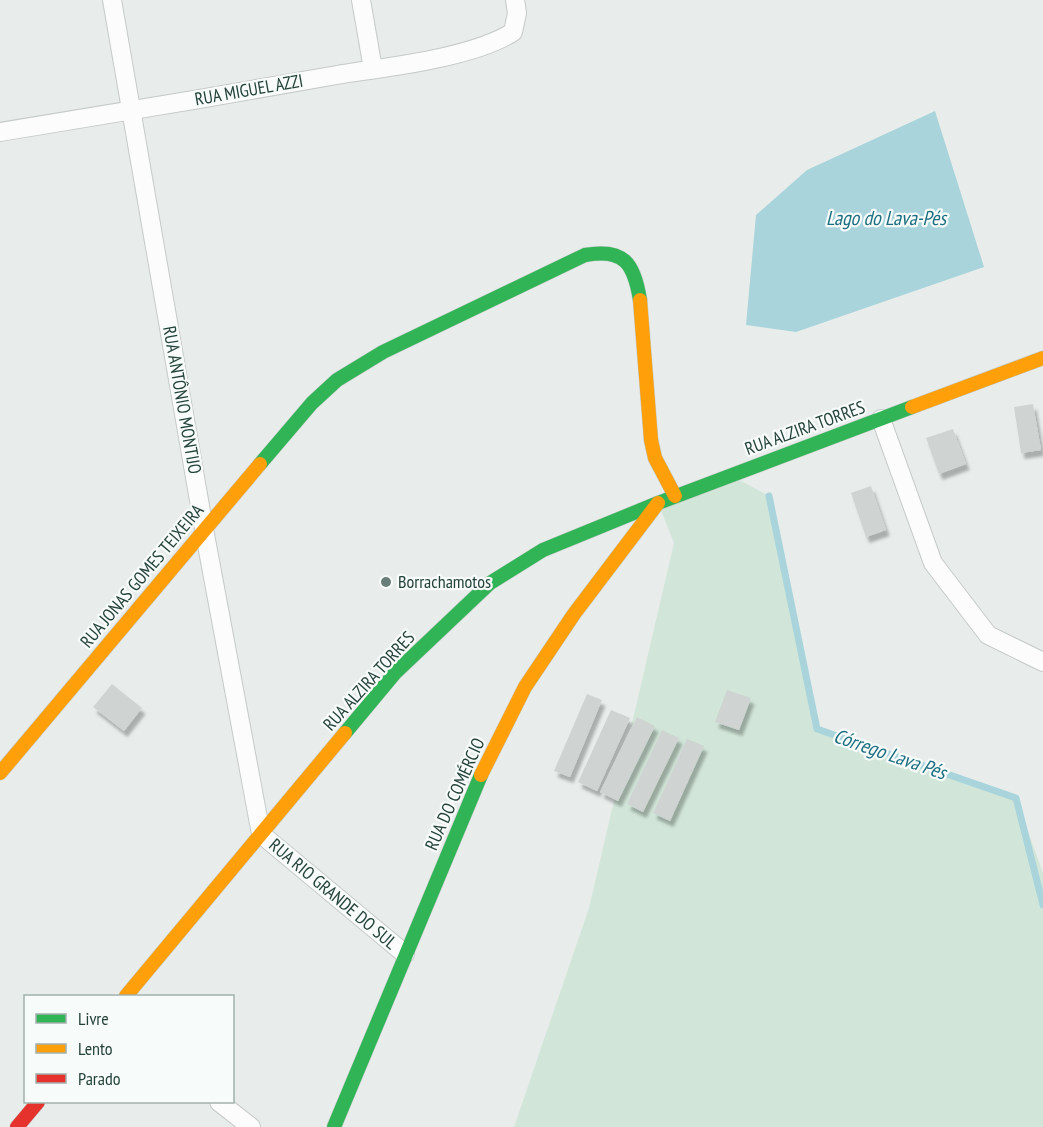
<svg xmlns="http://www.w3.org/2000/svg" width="1043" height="1127" viewBox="0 0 1043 1127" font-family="'PT Sans Narrow',sans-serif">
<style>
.green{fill:#d1e6d8}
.water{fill:#a9d4db}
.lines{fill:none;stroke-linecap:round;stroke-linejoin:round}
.stream{stroke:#a9d4db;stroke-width:7}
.building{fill:#cfd4d2;filter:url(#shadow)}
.street-casing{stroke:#c5cac8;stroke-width:20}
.fast-casing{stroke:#c3cbc8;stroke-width:15}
.slow-casing{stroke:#c3cbc8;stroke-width:15}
.jam-casing{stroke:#c3cbc8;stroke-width:15}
.street{stroke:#fcfcfc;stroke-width:18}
.fast{stroke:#30b455;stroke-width:14}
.slow{stroke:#ff9f0a;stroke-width:14}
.jam{stroke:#e5322d;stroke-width:14}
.poi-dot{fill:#697e78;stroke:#f7fbf9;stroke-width:2}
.labels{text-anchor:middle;stroke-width:4.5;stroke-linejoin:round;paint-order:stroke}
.street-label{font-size:18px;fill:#24423a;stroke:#f7fbf9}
.poi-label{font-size:18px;fill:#24423a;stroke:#f7fbf9;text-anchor:start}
.water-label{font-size:20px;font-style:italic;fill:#1c6f80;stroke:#f7fbf9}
</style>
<defs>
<filter id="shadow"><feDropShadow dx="3.5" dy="6" stdDeviation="1.5" flood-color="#0004"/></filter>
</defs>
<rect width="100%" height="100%" fill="#e8edeb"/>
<polygon class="green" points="730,475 769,496 817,729 1016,798 1043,873 1043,1127 514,1127 589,908 674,543 658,503"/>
<polygon class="water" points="935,111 984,267 796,332 746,325 756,215 807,170"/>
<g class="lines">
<polyline class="stream" points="769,496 817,729 1016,798 1043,905"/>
</g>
<g class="building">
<polygon points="1033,404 1041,450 1021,453 1014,407"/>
<polygon points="953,429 966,464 939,474 926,438"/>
<polygon points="871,486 886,530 866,537 851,493"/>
<polygon points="112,684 142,708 124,731 93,707"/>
<polygon points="727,690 751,698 739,730 715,722"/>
<polygon points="587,694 602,700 570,777 554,771"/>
<polygon points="611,710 630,718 597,791 578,782"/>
<polygon points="637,717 655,726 618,801 600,792"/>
<polygon points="662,730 679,738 643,812 627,804"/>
<polygon points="687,739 704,746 670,821 653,813"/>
</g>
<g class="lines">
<g class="street-casing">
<g id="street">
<polyline points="112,0 204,529 261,834 405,954"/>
<polyline points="361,0 373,69"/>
<path d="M0 132C112 114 225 95 337 75 386 67 473 58 513 32L517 13 515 0"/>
<polyline points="881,419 933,563 988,635 1043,662"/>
<polyline points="219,1102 251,1127"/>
</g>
</g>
<g class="fast-casing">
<g id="fast">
<path d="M260 464 312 403 337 380 383 352 585 255C624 248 634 263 640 300"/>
<polyline points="345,733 395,673 490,583 543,550 658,503 912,407"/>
<polyline points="334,1127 481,775"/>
</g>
</g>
<g class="slow-casing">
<g id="slow">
<polyline points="640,300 651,440 655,458 675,496"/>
<polyline points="912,407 1043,358"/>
<polyline points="0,773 260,464"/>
<polyline points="481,775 525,687 574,614 658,503"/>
<polyline points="126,996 345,733"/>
</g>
</g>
<g class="jam-casing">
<polyline id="jam" points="17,1127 38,1102"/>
</g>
<use href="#street" class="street"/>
<use href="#fast" class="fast"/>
<use href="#slow" class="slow"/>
<use href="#jam" class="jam"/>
</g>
<circle class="poi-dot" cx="386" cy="582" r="6"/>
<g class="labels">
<g class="street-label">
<text transform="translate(249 90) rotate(-10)" y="6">RUA MIGUEL AZZI</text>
<text transform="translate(182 400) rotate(80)" y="6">RUA ANTÔNIO MONTIJO</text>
<text transform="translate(805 428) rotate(-20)" y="6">RUA ALZIRA TORRES</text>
<text transform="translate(142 576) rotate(-50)" y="6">RUA JONAS GOMES TEIXEIRA</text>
<text transform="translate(369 681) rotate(-48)" y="6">RUA ALZIRA TORRES</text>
<text transform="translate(455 794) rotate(-66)" y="6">RUA DO COMÉRCIO</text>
<text transform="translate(333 894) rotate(40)" y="6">RUA RIO GRANDE DO SUL</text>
</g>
<g class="poi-label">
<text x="398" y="588">Borrachamotos</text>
</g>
<g class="water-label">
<text x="886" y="225">Lago do Lava-Pés</text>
<text transform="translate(890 754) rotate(19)" y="7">Córrego Lava Pés</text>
</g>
</g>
<rect x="24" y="995" width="210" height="108" fill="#f7fbf9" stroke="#a3b1ad" stroke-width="1.5"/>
<rect x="36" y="1014" width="30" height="9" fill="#30b455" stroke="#a3b1ad" stroke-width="1.5"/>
<text x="78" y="1025" font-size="18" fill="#24423a">Livre</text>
<rect x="36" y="1044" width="30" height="9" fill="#ff9f0a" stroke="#a3b1ad" stroke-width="1.5"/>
<text x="78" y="1055" font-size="18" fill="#24423a">Lento</text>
<rect x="36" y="1074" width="30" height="9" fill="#e5322d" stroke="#a3b1ad" stroke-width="1.5"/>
<text x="78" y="1085" font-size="18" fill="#24423a">Parado</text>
</svg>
